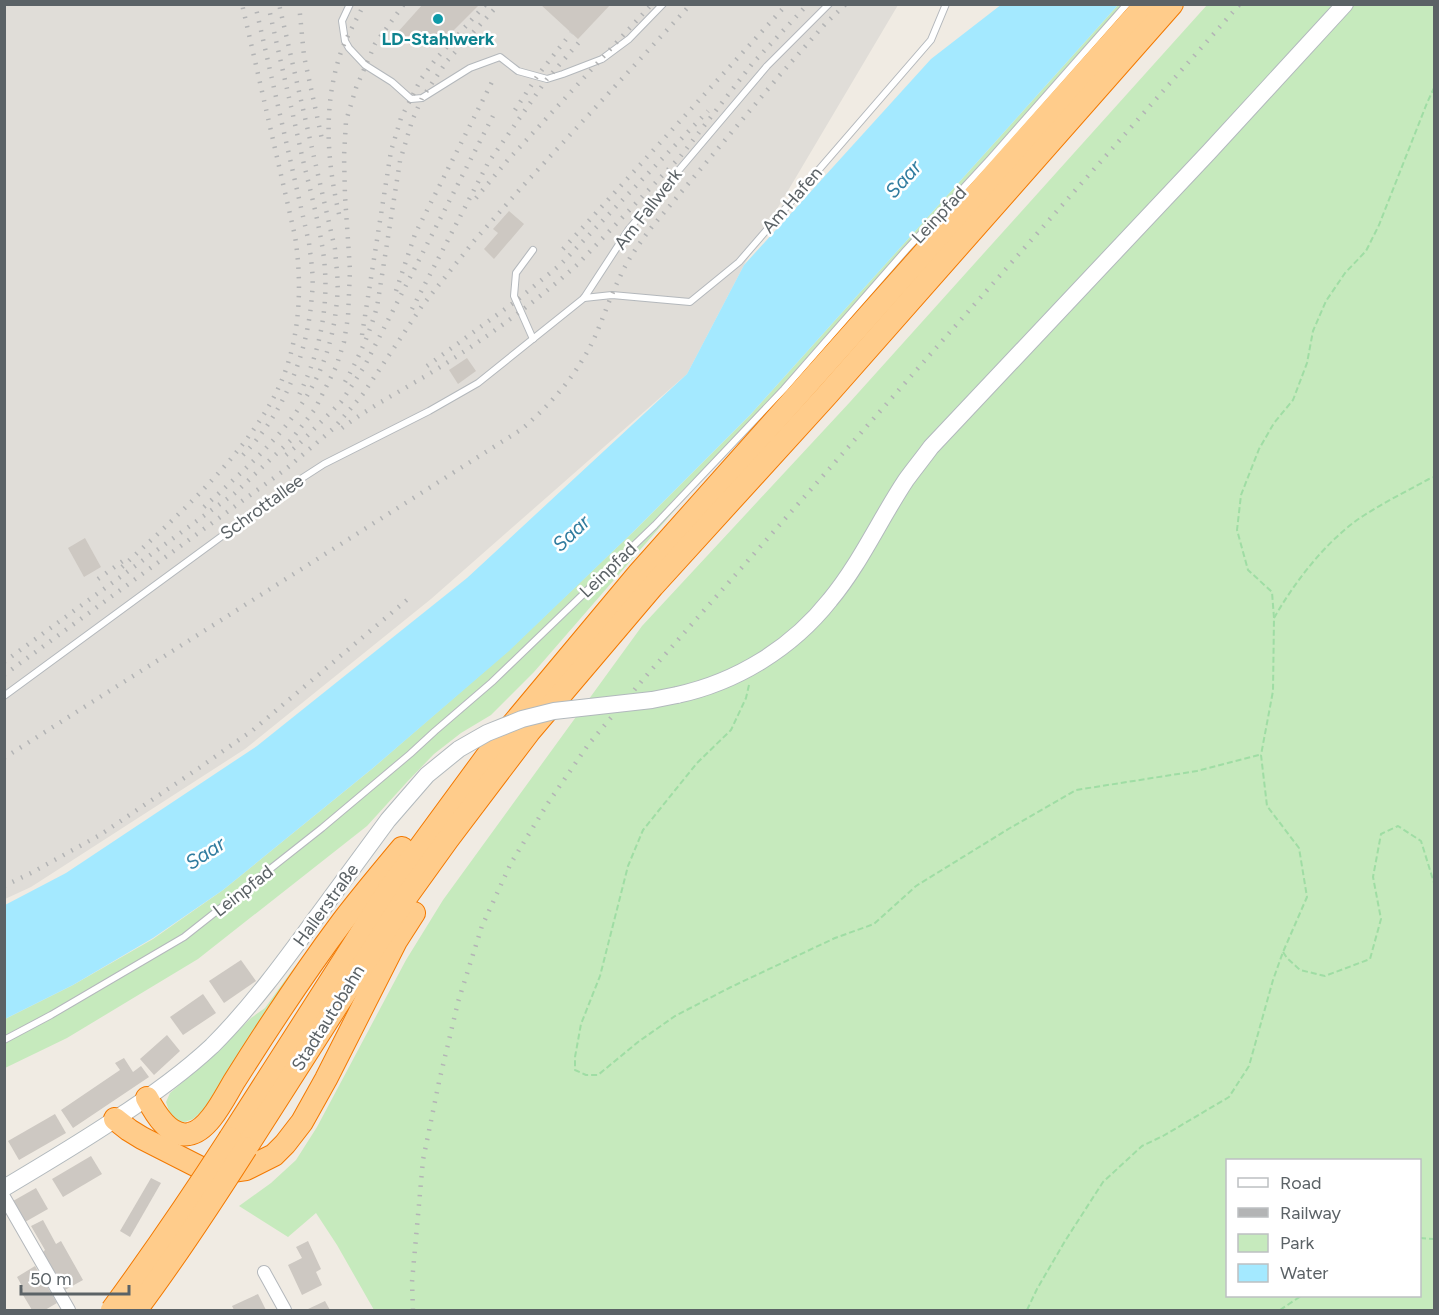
<svg xmlns="http://www.w3.org/2000/svg" width="1439" height="1315" viewBox="0 0 1439 1315" font-family="Figtree,sans-serif">
<style>
.industrial{fill:#e0ddd8}
.green{fill:#c6eabd;fill-rule:evenodd}
.water{fill:#a4e9ff}
.building{fill:#cdc8c2}
.lines{fill:none;stroke-linecap:round;stroke-linejoin:round}
.lane-casing{stroke:#b4b8bc;stroke-width:8}
.street-casing{stroke:#b4b8bc;stroke-width:14}
.secondary-casing{stroke:#b2b9bd;stroke-width:18}
.highway-casing{stroke:#f37900;stroke-width:24}
.path{stroke:#9fdda4;stroke-width:2;stroke-dasharray:6 3;stroke-linecap:butt}
.lane{stroke:#fff;stroke-width:6}
.street{stroke:#fff;stroke-width:12}
.secondary{stroke:#fff;stroke-width:16}
.highway{stroke:#ffcc8b;stroke-width:22}
.rail{stroke:#b3b4b5;stroke-width:4.5;stroke-dasharray:1.5 8;stroke-linecap:butt}
.secondary-bridge-casing{stroke:#b2b9bd;stroke-width:18;stroke-linecap:butt}
.highway-bridge-casing{stroke:#f37900;stroke-width:24;stroke-linecap:butt}
.secondary-bridge{stroke:#fff;stroke-width:16}
.highway-bridge{stroke:#ffcc8b;stroke-width:22}
.culture-dot{fill:#0f9aa8;stroke:#fff;stroke-width:2}
.labels{text-anchor:middle;stroke-width:5;stroke-linejoin:round;paint-order:stroke}
.culture-label{font-size:18px;font-weight:bold;fill:#0d838f;stroke:#fff}
.street-label{font-size:18px;fill:#5b6266;stroke:#fff}
.water-label{font-size:20px;font-style:italic;fill:#307c9f;stroke:#fff}
</style>
<rect width="100%" height="100%" fill="#f0ebe3"/>
<polygon class="industrial" points="4,5 898,5 744,265 687,374 431,599 245,749 31,887 5,899"/>
<g class="green">
<polygon points="1118,5 1128,5 799,367 534,672 491,715 461,733 434,754 407,782 367,826 198,959 67,1038 5,1068 5,1019 73,985 153,939 223,890 373,768 509,650 633,532 751,414"/>
<path d="M1207 5H1434V1310H374L337 1245 316 1213 288 1237 239 1206 271 1183 296 1160 317 1127 406 960 443 900 642 626 850 402ZM1228 1160H1420V1296H1228Z"/>
<polygon points="296,965 203,1110 193,1119 185,1122 177,1121 170,1114 166,1102 170,1093 207,1061 251,1018 265,1008"/>
</g>
<polygon class="water" points="1002,4 1118,5 751,414 633,532 509,651 373,768 223,890 153,938 73,985 5,1019 5,905 66,873 257,746 467,578 687,374 744,265 931,59"/>
<g class="building">
<polygon points="423,4 480,4 443,41 410,45 397,33"/>
<polygon points="540,4 611,4 578,39"/>
<polygon points="509,211 524,224 494,259 484,249 498,233 493,229"/>
<polygon points="467,358 476,371 458,384 449,370"/>
<polygon points="85,538 101,567 84,577 68,548"/>
<polygon points="241,960 256,981 224,1003 209,981"/>
<polygon points="203,994 216,1013 183,1035 170,1017"/>
<polygon points="167,1035 180,1051 154,1075 140,1059"/>
<polygon points="124,1058 133,1072 141,1066 149,1077 73,1128 61,1110 120,1070 115,1063"/>
<polygon points="55,1114 66,1133 19,1160 8,1141"/>
<polygon points="91,1156 102,1174 63,1197 52,1179"/>
<polygon points="151,1178 161,1183 130,1237 120,1231"/>
<polygon points="36,1188 48,1209 25,1222 13,1201"/>
<polygon points="43,1220 56,1244 61,1241 83,1280 65,1290 43,1252 45,1250 31,1226"/>
<polygon points="308,1241 321,1269 316,1272 322,1285 302,1295 288,1265 302,1258 296,1247"/>
<polygon points="35,1266 57,1303 45,1310 32,1310 20,1290 23,1288 17,1277"/>
<polygon points="258,1294 266,1310 234,1310 232,1306"/>
<polygon points="325,1301 330,1310 306,1310"/>
</g>
<g class="lines">
<g class="lane-casing">
<g id="lane">
<polyline points="350,4 342,21 345,41 349,48 365,65 392,82 411,99 422,98 470,68 500,57 518,71 547,79 563,74 602,59 629,39 663,4"/>
<polyline points="533,250 516,273 514,296 533,339"/>
<polyline points="584,298 612,295 690,302 739,262 931,40 946,4"/>
<polyline points="4,696 293,484 324,464 429,411 478,383 584,298 629,229 767,66 829,4"/>
<polyline points="4,1040 51,1015 184,937 322,828 410,754 435,731 492,682 655,525 784,389 906,250 990,159 1127,4"/>
</g>
</g>
<g class="street-casing">
<g id="street">
<polyline points="4,1197 69,1310"/>
<polyline points="264,1272 285,1310"/>
</g>
</g>
<g class="secondary-casing">
<g id="secondary">
<path d="M677 695C737 682 792 648 830 600 860 564 880 519 906 480 914 469 923 458 931 447L1209 152 1345 4"/>
<path d="M4 1188C41 1166 78 1144 114 1120 148 1098 182 1074 212 1046 251 1007 284 962 316 918"/>
</g>
</g>
<g class="highway-casing">
<g id="highway">
<path d="M147 1098C155 1113 169 1138 189 1134 209 1131 225 1096 235 1080 269 1026 304 973 342 922 361 897 382 872 402 848"/>
<polyline points="115,1119 129,1130 142,1138 203,1169 225,1172 246,1169 274,1155 285,1144 302,1122 326,1079 396,941 414,913"/>
<polyline points="230,1138 390,888 492,749 639,573 1146,4"/>
<polyline points="246,1148 407,896 448,839 529,732 653,586 827,395 1172,4"/>
</g>
</g>
<g class="path">
<path d="M1274 618C1294 583 1324 544 1357 520 1379 505 1405 492 1429 479L1434 477"/>
<polyline points="749,685 746,698 731,730 697,763 643,830 628,866 600,976 581,1024 575,1057 575,1070 586,1075 598,1075 638,1042 675,1016 731,987 835,938 874,924 916,886 1010,828 1076,790 1197,771 1259,755"/>
<polyline points="1283,952 1287,958 1300,970 1325,976 1370,959 1381,919 1373,877 1381,834 1398,826 1421,841 1434,883"/>
<polyline points="1420,1238 1434,1239"/>
<polyline points="1027,1310 1037,1289 1065,1241 1103,1182 1142,1146 1163,1136 1229,1097 1249,1066 1273,980 1283,952 1307,897 1299,848 1267,806 1261,755 1273,691 1274,618 1272,592 1248,570 1237,530 1241,495 1259,449 1274,423 1293,400 1307,363 1313,331 1326,301 1345,273 1366,251 1379,225 1427,103 1434,88"/>
<polyline points="1280,1310 1301,1296"/>
</g>
<use href="#lane" class="lane"/>
<use href="#street" class="street"/>
<use href="#secondary" class="secondary"/>
<use href="#highway" class="highway"/>
<g class="rail">
<path d="M268 4C279 55 291 105 302 156 309 185 317 215 322 245 331 296 322 349 299 395"/>
<polyline points="299,4 304,56 323,144"/>
<polyline points="515,110 538,75 571,33"/>
<polyline points="476,198 507,161 652,4"/>
<path d="M339 214C327 161 323 107 340 55 346 37 356 21 364 4"/>
<polyline points="563,249 787,4"/>
<polyline points="396,291 415,234 495,76"/>
<polyline points="412,309 488,163 547,79 581,40"/>
<polyline points="362,335 391,151 401,118 421,79 435,60 486,4"/>
<polyline points="427,366 516,301 561,264 708,111"/>
<path d="M345 382C359 357 369 335 377 307L400 161 412 121 422 98 447 61 499 4"/>
<path d="M342 428C375 403 413 385 448 362 493 333 538 300 578 264L680 157 752 64 808 4"/>
<path d="M243 455C285 412 308 353 312 294 314 277 311 260 309 243L255 4"/>
<polyline points="286,455 299,444 341,402 364,367 495,112"/>
<path d="M204 507C270 446 330 397 337 299 339 282 336 265 335 249L279 4"/>
<path d="M122 567C176 517 242 459 276 393 300 345 303 289 295 236L242 4"/>
<polyline points="98,579 127,558"/>
<polyline points="4,662 235,493 291,440 315,409 336,367 344,342 348,317 350,270 345,196 344,156 346,121 356,88 375,44 404,4"/>
<polyline points="4,675 286,469 334,428 363,394 422,306 474,241 521,188 691,4"/>
<path d="M4 758 522 429C545 409 567 386 583 359 599 334 606 305 619 279 627 260 639 244 651 228L779 76 825 24 846 4"/>
<polyline points="4,886 31,873 100,835 199,768 253,730 408,599"/>
<polyline points="413,1310 412,1282 423,1160 439,1082 458,1002 482,926 511,863 548,803 588,745 646,676 1240,4"/>
</g>
<g class="secondary-bridge-casing">
<polyline id="secondary-bridge" points="316,918 388,820 427,775 459,749 487,733 522,719 554,711 652,700 677,695"/>
</g>
<g class="highway-bridge-casing">
<g id="highway-bridge">
<path d="M112 1310C153 1254 192 1197 230 1138"/>
<path d="M136 1310C175 1258 211 1203 246 1148"/>
</g>
</g>
<use href="#secondary-bridge" class="secondary-bridge"/>
<use href="#highway-bridge" class="highway-bridge"/>
</g>
<circle class="culture-dot" cx="438" cy="19" r="6"/>
<g class="labels">
<g class="culture-label">
<text x="438" y="45">LD-Stahlwerk</text>
</g>
<g class="street-label">
<text transform="translate(792 200) rotate(-49)" y="6">Am Hafen</text>
<text transform="translate(648 209) rotate(-52)" y="6">Am Fallwerk</text>
<text transform="translate(939 215) rotate(-47)" y="6">Leinpfad</text>
<text transform="translate(262 507) rotate(-36)" y="6">Schrottallee</text>
<text transform="translate(608 570) rotate(-44)" y="6">Leinpfad</text>
<text transform="translate(243 891) rotate(-38)" y="6">Leinpfad</text>
<text transform="translate(326 905) rotate(-54)" y="6">Hallerstraße</text>
<text transform="translate(328 1018) rotate(-58)" y="6">Stadtautobahn</text>
</g>
<g class="water-label">
<text transform="translate(903 179) rotate(-48)" y="7">Saar</text>
<text transform="translate(571 533) rotate(-43)" y="7">Saar</text>
<text transform="translate(205 853) rotate(-33)" y="7">Saar</text>
</g>
</g>
<rect width="1439" height="1315" fill="none" stroke="#5b6266" stroke-width="12"/>
<rect x="1226" y="1159" width="195" height="138" fill="#ffffff" stroke="#bdc0c2" stroke-width="1.5"/>
<rect x="1238" y="1178" width="30" height="9" fill="#ffffff" stroke="#bdc0c2" stroke-width="1.5"/>
<text x="1280" y="1189" font-size="18" fill="#5b6266">Road</text>
<rect x="1238" y="1208" width="30" height="9" fill="#b3b4b5" stroke="#bdc0c2" stroke-width="1.5"/>
<text x="1280" y="1219" font-size="18" fill="#5b6266">Railway</text>
<rect x="1238" y="1234" width="30" height="18" fill="#c6eabd" stroke="#bdc0c2" stroke-width="1.5"/>
<text x="1280" y="1249" font-size="18" fill="#5b6266">Park</text>
<rect x="1238" y="1264" width="30" height="18" fill="#a4e9ff" stroke="#bdc0c2" stroke-width="1.5"/>
<text x="1280" y="1279" font-size="18" fill="#5b6266">Water</text>
<path d="M21 1285v9h108v-9" fill="none" stroke="#5b6266" stroke-width="3"/>
<text x="30" y="1285" font-size="18" fill="#5b6266" stroke="#ffffff" stroke-width="4.5" paint-order="stroke">50 m</text>
</svg>
